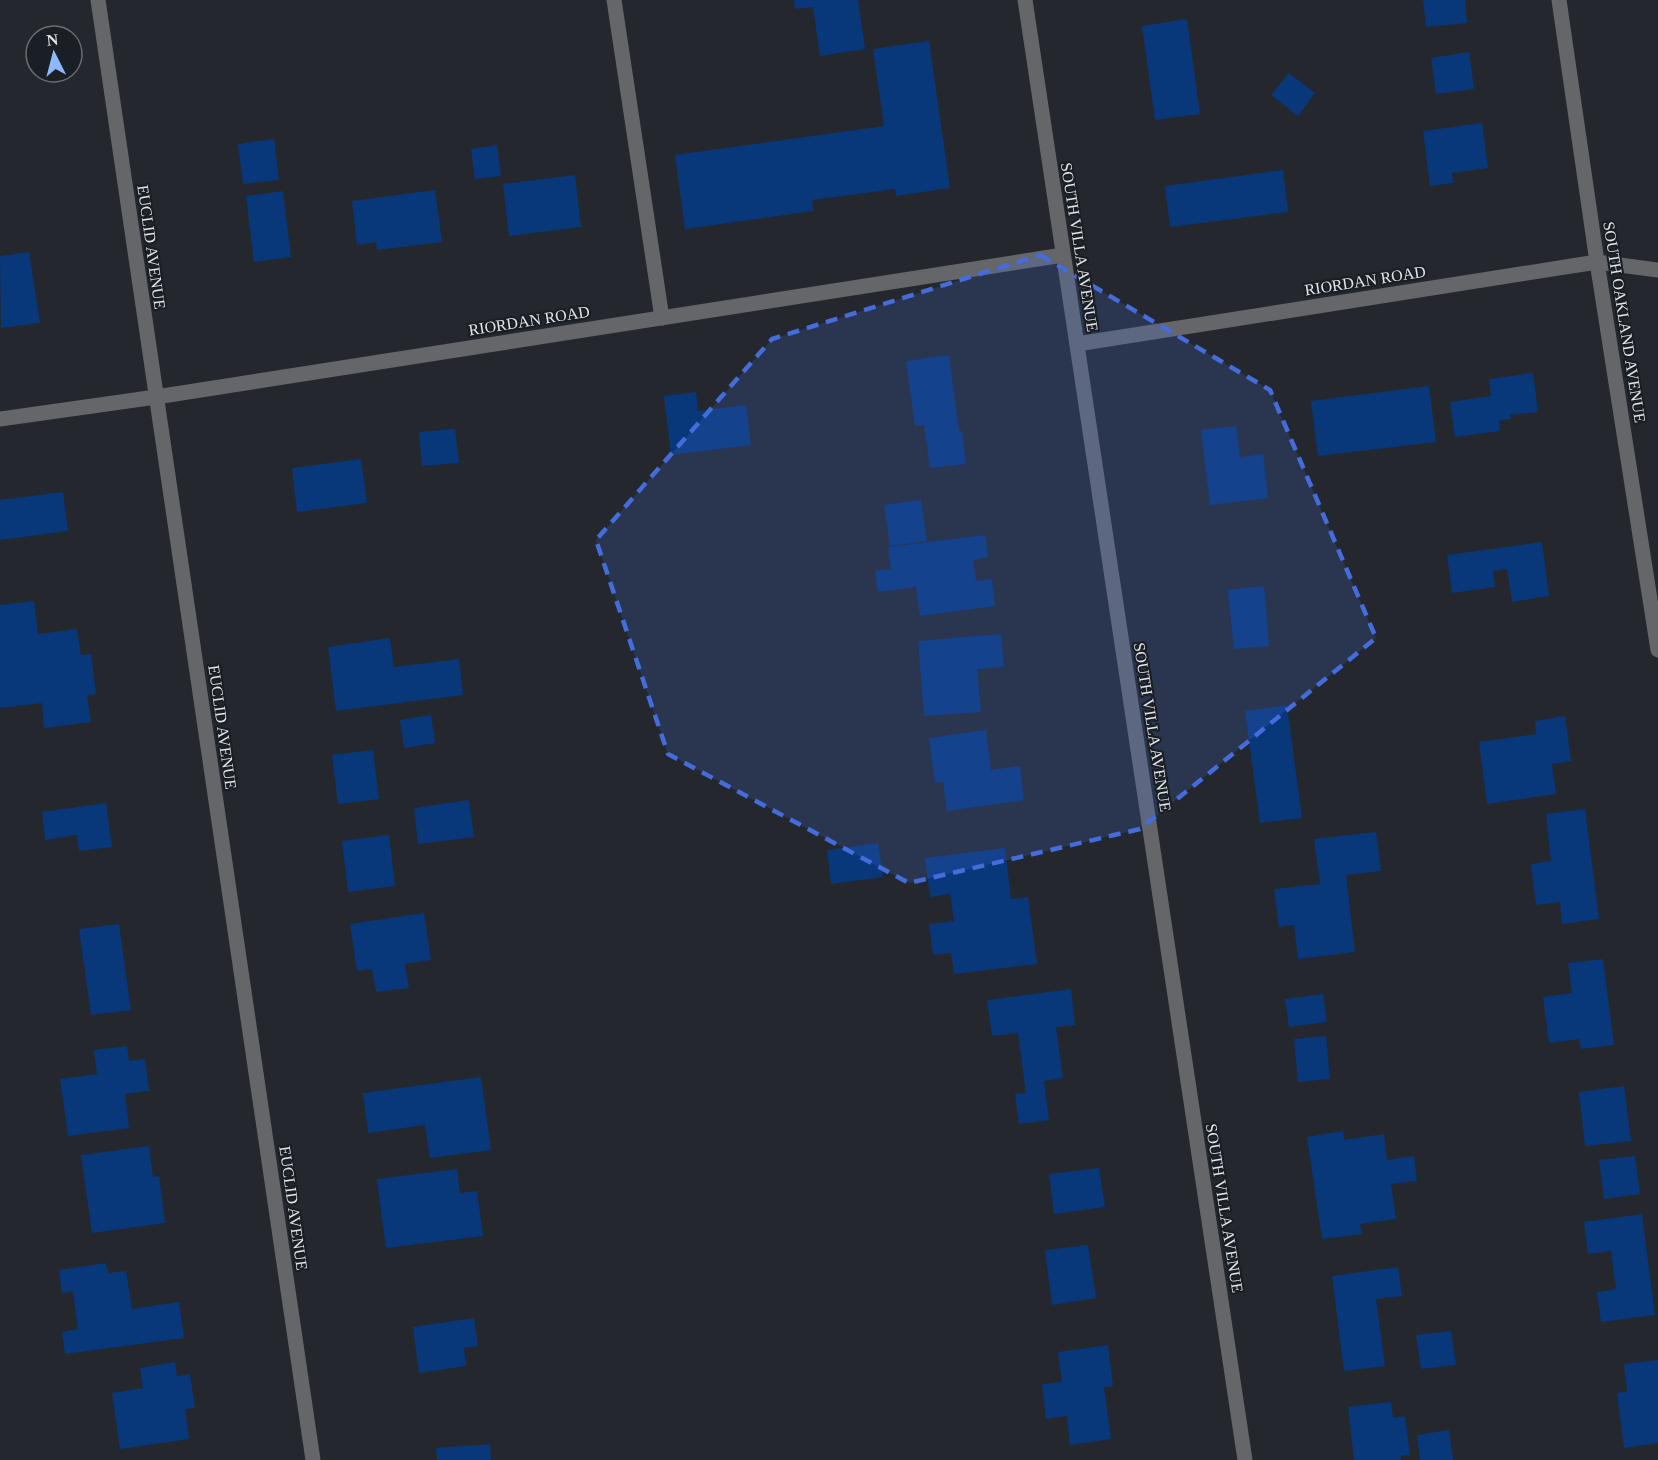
<svg xmlns="http://www.w3.org/2000/svg" width="1658" height="1460" viewBox="0 0 1658 1460" font-family="Georgia,serif">
<style>
.building{fill:#08377a}
.lines{fill:none;stroke-linecap:round;stroke-linejoin:round}
.minor{stroke:#646669;stroke-width:15}
.marked{fill:#446cdb;fill-opacity:0.2;stroke:#446cdb;stroke-width:4.5;stroke-dasharray:12 8;stroke-linejoin:round}
.labels{text-anchor:middle;stroke-width:4.5;stroke-linejoin:round;paint-order:stroke}
.street-label{font-size:16px;fill:#e2e5e9;stroke:#1a1e25}
</style>
<rect width="100%" height="100%" fill="#24282e"/>
<g class="building">
<polygon points="794,0 858,0 865,49 820,56 813,7 795,9"/>
<polygon points="1423,0 1465,0 1467,23 1426,27"/>
<polygon points="1187,19 1200,114 1155,120 1142,26"/>
<polygon points="929,41 950,188 896,196 895,189 812,200 813,211 685,229 675,155 884,126 873,49"/>
<polygon points="1469,52 1474,89 1436,94 1431,58"/>
<polygon points="1289,73 1315,93 1298,116 1271,95"/>
<polygon points="1482,123 1488,168 1452,173 1453,183 1430,186 1423,131"/>
<polygon points="274,139 279,180 243,184 238,144"/>
<polygon points="497,145 501,176 475,179 471,149"/>
<polygon points="1283,170 1288,212 1170,227 1165,186"/>
<polygon points="575,175 581,227 509,236 503,184"/>
<polygon points="435,190 442,242 377,250 376,242 357,245 352,201"/>
<polygon points="283,191 291,257 254,262 246,196"/>
<polygon points="29,252 40,323 1,328 0,256"/>
<polygon points="949,355 959,431 962,431 966,464 930,468 924,425 915,426 906,361"/>
<polygon points="1533,373 1538,412 1510,415 1511,419 1499,421 1500,431 1455,437 1450,402 1491,396 1489,379"/>
<polygon points="1429,386 1436,442 1318,456 1311,401"/>
<polygon points="696,392 698,411 746,405 751,445 671,455 664,396"/>
<polygon points="1236,426 1240,457 1263,454 1268,498 1210,505 1201,430"/>
<polygon points="455,429 459,463 422,466 419,432"/>
<polygon points="361,459 367,503 297,512 292,468"/>
<polygon points="63,492 68,531 0,540 0,500"/>
<polygon points="921,500 927,541 890,546 884,505"/>
<polygon points="985,535 988,557 973,560 976,581 992,579 995,606 920,616 916,587 878,592 875,571 891,569 888,547"/>
<polygon points="1542,542 1549,596 1512,602 1507,569 1493,571 1495,587 1452,593 1447,555"/>
<polygon points="1264,586 1269,646 1234,649 1228,590"/>
<polygon points="34,601 38,634 77,629 81,655 91,654 96,694 87,695 91,722 44,728 42,703 0,708 0,605"/>
<polygon points="1001,634 1004,667 977,669 981,712 924,716 918,641"/>
<polygon points="390,638 394,667 459,659 463,695 336,711 328,647"/>
<polygon points="1287,705 1302,818 1260,823 1245,711"/>
<polygon points="431,715 435,743 404,748 400,720"/>
<polygon points="1565,716 1571,761 1552,764 1556,794 1487,804 1479,742 1536,734 1535,721"/>
<polygon points="986,730 991,770 1020,766 1024,800 947,811 943,782 935,783 929,738"/>
<polygon points="373,750 379,799 338,804 332,755"/>
<polygon points="469,800 474,837 418,844 414,808"/>
<polygon points="106,803 112,847 79,851 77,835 45,840 42,812"/>
<polygon points="1585,809 1599,919 1562,924 1560,902 1536,905 1531,864 1551,861 1546,814"/>
<polygon points="1376,832 1381,871 1346,875 1355,952 1298,959 1294,925 1279,927 1274,889 1320,884 1314,839"/>
<polygon points="389,835 395,886 348,892 342,841"/>
<polygon points="878,843 883,877 831,884 827,850"/>
<polygon points="1005,848 1011,899 1028,897 1037,964 954,974 951,953 933,955 929,924 954,921 950,894 930,897 925,858"/>
<polygon points="424,913 431,960 405,964 409,988 376,992 372,969 357,971 350,924"/>
<polygon points="119,924 131,1010 91,1015 79,929"/>
<polygon points="1603,959 1614,1045 1581,1049 1579,1039 1549,1043 1543,997 1572,993 1568,963"/>
<polygon points="1071,989 1075,1025 1056,1027 1063,1078 1044,1081 1049,1120 1019,1124 1015,1094 1026,1093 1018,1033 992,1036 987,1000"/>
<polygon points="1323,994 1327,1022 1289,1027 1285,999"/>
<polygon points="1326,1036 1330,1079 1298,1082 1294,1039"/>
<polygon points="127,1046 129,1061 145,1059 149,1091 125,1094 129,1128 68,1136 60,1079 97,1074 94,1050"/>
<polygon points="481,1077 491,1150 430,1158 425,1125 368,1133 363,1093"/>
<polygon points="1624,1086 1631,1141 1585,1146 1579,1092"/>
<polygon points="1343,1131 1344,1140 1384,1134 1387,1160 1414,1156 1417,1181 1391,1184 1396,1219 1360,1224 1362,1234 1322,1239 1307,1137"/>
<polygon points="149,1146 153,1177 159,1176 165,1223 92,1233 81,1155"/>
<polygon points="1635,1156 1640,1194 1604,1199 1599,1160"/>
<polygon points="1099,1168 1105,1207 1054,1214 1049,1174"/>
<polygon points="457,1169 460,1193 477,1191 483,1236 386,1248 377,1179"/>
<polygon points="1642,1214 1655,1315 1601,1322 1597,1292 1616,1289 1611,1251 1588,1254 1584,1222"/>
<polygon points="1088,1245 1096,1298 1052,1305 1045,1250"/>
<polygon points="106,1263 108,1273 126,1271 132,1309 179,1302 184,1338 65,1354 62,1332 78,1329 73,1291 62,1293 59,1270"/>
<polygon points="1398,1267 1402,1296 1376,1299 1385,1366 1344,1371 1332,1276"/>
<polygon points="474,1318 478,1346 464,1348 466,1366 419,1373 413,1327"/>
<polygon points="1451,1331 1456,1365 1421,1369 1416,1335"/>
<polygon points="1108,1345 1113,1386 1104,1387 1111,1439 1070,1445 1067,1416 1046,1419 1042,1384 1062,1382 1058,1352"/>
<polygon points="1658,1360 1658,1443 1624,1448 1617,1393 1627,1391 1624,1364"/>
<polygon points="175,1362 177,1376 190,1374 195,1408 185,1409 189,1439 120,1449 112,1393 143,1388 140,1368"/>
<polygon points="1391,1402 1393,1418 1405,1416 1410,1455 1400,1456 1401,1460 1354,1460 1348,1407"/>
<polygon points="1449,1430 1453,1460 1420,1460 1417,1435"/>
<polygon points="490,1444 491,1460 437,1460 436,1448"/>
</g>
<g class="lines">
<g class="minor">
<polyline points="98,0 313,1460"/>
<polyline points="614,0 662,318"/>
<polyline points="1025,0 1245,1460"/>
<polyline points="1559,0 1597,262 1658,650"/>
<polyline points="1077,344 1597,262 1658,270"/>
<polyline points="0,419 156,397 1063,255"/>
</g>
</g>
<path class="marked" d="M1040 255 1270 390 1376 638 1140 829 909 883 668 754 596 540 772 339Z"/>
<g class="labels">
<g class="street-label">
<text transform="translate(152 247) rotate(82)" y="6">EUCLID AVENUE</text>
<text transform="translate(1080 247) rotate(81)" y="6">SOUTH VILLA AVENUE</text>
<text transform="translate(1365 280) rotate(-9)" y="6">RIORDAN ROAD</text>
<text transform="translate(529 320) rotate(-9)" y="6">RIORDAN ROAD</text>
<text transform="translate(1625 322) rotate(81)" y="6">SOUTH OAKLAND AVENUE</text>
<text transform="translate(223 727) rotate(82)" y="6">EUCLID AVENUE</text>
<text transform="translate(1153 727) rotate(81)" y="6">SOUTH VILLA AVENUE</text>
<text transform="translate(294 1208) rotate(82)" y="6">EUCLID AVENUE</text>
<text transform="translate(1225 1208) rotate(81)" y="6">SOUTH VILLA AVENUE</text>
</g>
</g>
<g transform="translate(54 54) rotate(354)"><circle r="28" fill="#1a1e25" stroke="#6a6e73" stroke-width="1.5"/>
<path d="M0-4.5L10 22L0 15L-10 22Z" fill="#8db9fc"/>
<text y="-9" font-size="16" font-weight="bold" text-anchor="middle" fill="#e2e5e9">N</text>
</g>
</svg>
